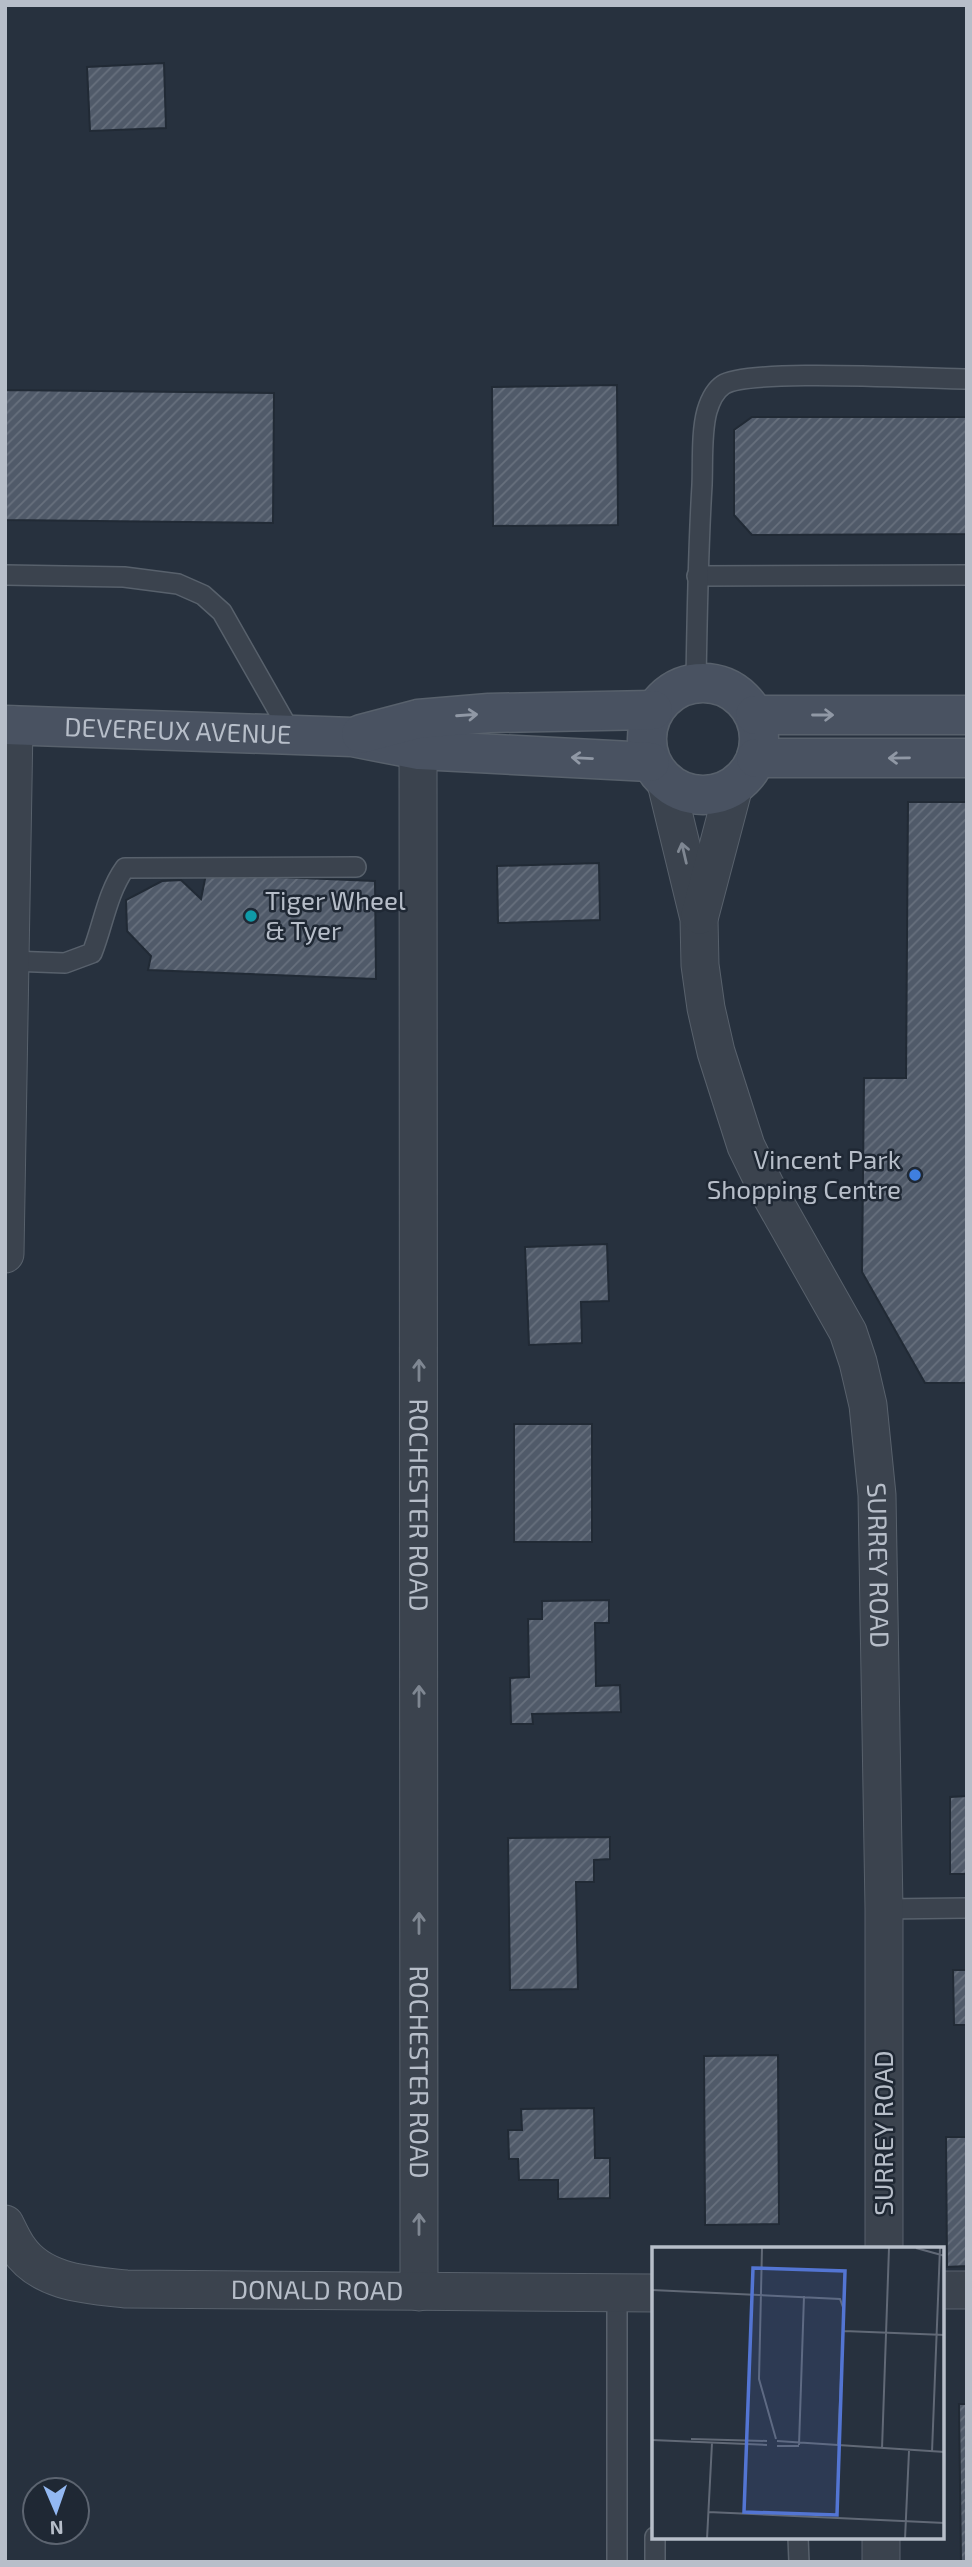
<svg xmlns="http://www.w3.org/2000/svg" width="972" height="2567" viewBox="0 0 972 2567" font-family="'Exo 2',sans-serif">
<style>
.building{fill:url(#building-hatch);stroke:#212a35;stroke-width:2}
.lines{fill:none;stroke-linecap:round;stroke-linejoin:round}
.service-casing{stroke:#58616c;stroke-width:22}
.minor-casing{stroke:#58616c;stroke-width:39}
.secondary-casing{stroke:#58616c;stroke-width:41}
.service{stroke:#3b434e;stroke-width:19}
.minor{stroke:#3b434e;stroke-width:37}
.secondary{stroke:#495261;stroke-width:38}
.oneway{stroke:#9098a5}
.oneway2{stroke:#7f8792}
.culture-dot{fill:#0f9aa8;stroke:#1f2834;stroke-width:2.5}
.shop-dot{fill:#3f7fe0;stroke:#1f2834;stroke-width:2.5}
.labels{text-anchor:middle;stroke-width:5;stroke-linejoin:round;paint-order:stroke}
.street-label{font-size:26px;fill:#b7bec9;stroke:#1f2834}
.poi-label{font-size:26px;fill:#b7bec9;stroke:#1f2834;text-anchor:start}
.inset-road{fill:none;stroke:#616976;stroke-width:2}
.view{fill:#5375d3;fill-opacity:0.15;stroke:#5375d3;stroke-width:3.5}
.inset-edge{fill:none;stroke:#b7bec9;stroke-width:3.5}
</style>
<defs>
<pattern id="building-hatch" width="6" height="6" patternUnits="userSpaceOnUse" patternTransform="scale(1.75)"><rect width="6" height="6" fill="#505a69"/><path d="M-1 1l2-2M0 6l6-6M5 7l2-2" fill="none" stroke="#67707d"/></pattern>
</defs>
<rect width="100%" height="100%" fill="#27313e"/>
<g class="building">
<polygon points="164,63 166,128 90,131 87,67"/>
<polygon points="617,385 618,525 493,526 492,387"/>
<polygon points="5,390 274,393 273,523 5,520"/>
<polygon points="752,417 967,417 967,534 752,535 734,515 734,430"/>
<polygon points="908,802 967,802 967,1383 925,1383 862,1272 864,1078 906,1078"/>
<polygon points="599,863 600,920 498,923 497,866"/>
<polygon points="206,874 375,881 376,979 148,970 151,956 127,931 126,900 162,881 181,880 201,899"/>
<polygon points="607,1244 609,1301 581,1302 582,1343 529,1345 525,1247"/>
<rect x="514" y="1424" width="78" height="118"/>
<polygon points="609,1600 609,1623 595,1623 596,1686 620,1685 621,1712 532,1714 533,1724 511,1724 510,1678 529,1677 528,1619 542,1619 542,1601"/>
<polygon points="967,1796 967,1874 950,1874 950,1797"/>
<polygon points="610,1837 610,1859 594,1860 594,1882 576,1882 578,1989 510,1990 508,1838"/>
<polygon points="953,1970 967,1970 967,2025 954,2025"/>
<polygon points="778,2055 779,2224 705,2225 704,2056"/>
<polygon points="594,2108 595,2158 610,2158 610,2198 558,2199 558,2180 519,2180 518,2159 509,2159 508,2130 522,2130 521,2109"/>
<polygon points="946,2137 967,2137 967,2266 947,2267"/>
<polygon points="959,2404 967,2404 967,2562 961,2562"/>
</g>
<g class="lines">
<g class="service-casing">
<g id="service">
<polyline points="5,575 124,577 178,584 203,595 222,612 292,735"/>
<polyline points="697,576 967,575"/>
<path d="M696 682C697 617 698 551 702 485 703 462 701 433 707 411 710 401 714 391 723 385 748 368 926 379 967 379"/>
<path d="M10 961 65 963 92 953C103 926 107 893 125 868L356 867"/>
<polyline points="884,1909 967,1908"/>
<polyline points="655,2537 655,2562"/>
<polyline points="798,2537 799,2562"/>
<polyline points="617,2562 617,2293"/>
</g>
</g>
<g class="minor-casing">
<g id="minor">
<path id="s1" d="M418 719 419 2292"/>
<path id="s2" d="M666 783 699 919 700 965 706 1008 716 1052 746 1146 765 1185 848 1332 858 1362 868 1405 877 1495 884 1909V2248"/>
<polyline points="700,915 734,786"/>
<polyline points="5,1254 14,725"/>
<path id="s3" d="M5 2224C9 2232 13 2241 18 2248 41 2283 88 2285 126 2289L654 2293"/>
<polyline points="942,2290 967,2290"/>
<polyline points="881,2562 881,2537"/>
</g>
</g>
<g class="secondary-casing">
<g id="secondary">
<circle cx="703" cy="739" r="56"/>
<polyline points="755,715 967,715"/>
<path id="s4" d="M5 725 352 737 419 750 650 762"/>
<polyline points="361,734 418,719 489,713 653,710"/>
<polyline points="756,758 967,758"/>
</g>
</g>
<use href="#service" class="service"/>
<use href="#minor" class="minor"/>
<use href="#secondary" class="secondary"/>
</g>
<defs><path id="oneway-shaft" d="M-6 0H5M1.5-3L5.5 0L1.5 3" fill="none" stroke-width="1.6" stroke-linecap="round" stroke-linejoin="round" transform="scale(1.75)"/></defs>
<g class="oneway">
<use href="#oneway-shaft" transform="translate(467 715) rotate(-4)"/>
<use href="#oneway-shaft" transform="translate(823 715)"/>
<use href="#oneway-shaft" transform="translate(582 758) rotate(-177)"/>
<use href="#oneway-shaft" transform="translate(899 758) rotate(179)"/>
</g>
<g class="oneway2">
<use href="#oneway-shaft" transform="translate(684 853) rotate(-103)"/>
<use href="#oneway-shaft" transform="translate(419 1370) rotate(-90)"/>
<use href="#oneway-shaft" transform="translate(419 1696) rotate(-90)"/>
<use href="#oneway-shaft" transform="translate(419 1923) rotate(-90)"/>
<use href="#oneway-shaft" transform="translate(419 2224) rotate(-90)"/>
</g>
<circle class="culture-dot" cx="251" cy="916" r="7"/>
<circle class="shop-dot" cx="915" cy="1175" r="7"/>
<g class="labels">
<g class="street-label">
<text dy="9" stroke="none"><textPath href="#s4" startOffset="173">DEVEREUX AVENUE</textPath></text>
<text dy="9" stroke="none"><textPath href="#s1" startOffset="786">ROCHESTER ROAD</textPath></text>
<text dy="9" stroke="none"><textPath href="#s2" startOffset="822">SURREY ROAD</textPath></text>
<text dy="9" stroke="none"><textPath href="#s1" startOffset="1353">ROCHESTER ROAD</textPath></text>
<text transform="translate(884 2133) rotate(-90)" y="9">SURREY ROAD</text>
<text dy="9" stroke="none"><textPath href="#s3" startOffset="338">DONALD ROAD</textPath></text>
</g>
<g class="poi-label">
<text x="265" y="910">Tiger Wheel<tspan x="265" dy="30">&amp; Tyer</tspan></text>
<text x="901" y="1169" text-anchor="end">Vincent Park<tspan x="901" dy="30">Shopping Centre</tspan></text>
</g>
</g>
<g transform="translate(652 2247)">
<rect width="292" height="292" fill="#27313e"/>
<path class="inset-road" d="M110 1 107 132 124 192M264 1 293 9M0 43 188 52 192 63 186 199M192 84 293 88M39 192 115 194M0 193 115 198M125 194 293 205M147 198 152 49M125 199H147M230 202 237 1M280 205 288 1M56 265 293 276M55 292 60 196M253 292 257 204"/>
<path class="view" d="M101 21 193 24 185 268 92 265Z"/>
<rect width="292" height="292" class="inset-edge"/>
</g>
<rect width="972" height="2567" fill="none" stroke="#b7bec9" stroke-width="14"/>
<g transform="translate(56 2511) rotate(178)"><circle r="33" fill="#1f2834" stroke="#5c6470" stroke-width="2"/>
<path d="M0-5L12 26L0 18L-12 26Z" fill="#93b8f2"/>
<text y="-10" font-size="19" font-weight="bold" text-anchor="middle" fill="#b7bec9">N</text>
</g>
</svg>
